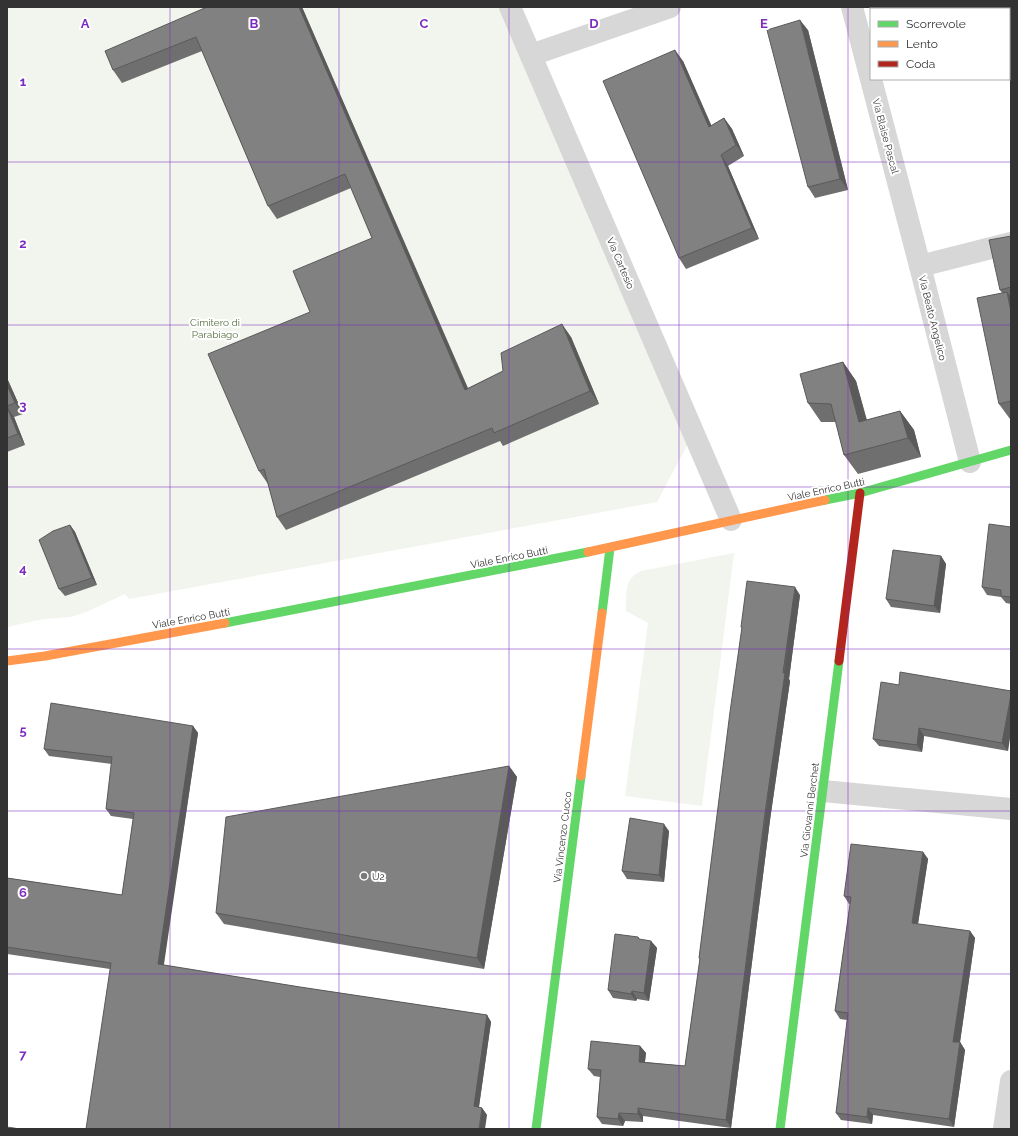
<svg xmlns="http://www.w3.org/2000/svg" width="1018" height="1136" viewBox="0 0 1018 1136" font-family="Raleway,sans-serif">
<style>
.green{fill:#f1f5ed}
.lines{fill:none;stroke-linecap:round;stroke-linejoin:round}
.street{stroke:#d7d7d7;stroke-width:22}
.fast{stroke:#63d668;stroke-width:9}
.slow{stroke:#ff974d;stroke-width:9}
.jam{stroke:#b3261e;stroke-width:9}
.wall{fill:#6f6f6f}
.shaded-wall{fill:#5a5a5a}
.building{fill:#818181;stroke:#5a5a5a}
.grid{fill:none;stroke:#7b2cbf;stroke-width:1;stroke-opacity:0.55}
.poi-dot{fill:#7a7a7a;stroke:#fff;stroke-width:1.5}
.labels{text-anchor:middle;stroke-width:4;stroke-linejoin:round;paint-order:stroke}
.street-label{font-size:10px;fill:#333;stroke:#fff}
.park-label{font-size:10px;fill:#56703f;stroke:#fff}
.poi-label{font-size:10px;fill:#333;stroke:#fff;text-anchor:start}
.grid-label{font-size:13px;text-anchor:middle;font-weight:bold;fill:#7b2cbf;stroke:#fff;stroke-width:4;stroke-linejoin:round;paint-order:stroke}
</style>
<rect width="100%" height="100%" fill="#fff"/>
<g class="green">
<polygon points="7,7 500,7 688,444 657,502 129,599 125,594 86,612 71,617 43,619 7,627"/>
<path d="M734 553 702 806 625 796 648 623 626 611C627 593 623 580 641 571Z"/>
</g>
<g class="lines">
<g class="street">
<polyline points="510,7 731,520"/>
<polyline points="852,7 920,266"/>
<polyline points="531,55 670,7"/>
<polyline points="970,462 920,266 1011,243"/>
<polyline points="823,791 1011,809"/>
<polyline points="1004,1129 1011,1081"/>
</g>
<g class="fast">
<polyline points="825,500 860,493 1011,450"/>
<polyline points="602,613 610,548"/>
<polyline points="225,623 588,552"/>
<polyline points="536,1129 581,776"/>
<polyline points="780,1129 839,661"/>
</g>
<g class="slow">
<polyline points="588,552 825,500"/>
<polyline points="7,661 45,656 225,623"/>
<polyline points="581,776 602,613"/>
</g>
<polyline class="jam" points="839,661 860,493"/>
</g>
<g class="wall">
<polygon points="302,7 468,388 503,371 571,337 599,404 503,446 500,441 286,530 277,517 268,484 259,471 310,312 372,238 351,188 277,219 268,206 202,51 122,83 113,70 105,51"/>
<polygon points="808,30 848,190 815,198 808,187"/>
<polygon points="683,61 711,126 724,118 732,129 744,156 728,166 759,239 686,269 679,258"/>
<polygon points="1011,236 1011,419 1010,419 999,404 1002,293 1000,290"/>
<polygon points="843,362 856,381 867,420 900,411 914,430 921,457 858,474 844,455 836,422 821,422 808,403"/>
<polygon points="7,378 23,414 14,417 25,445 7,452"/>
<polygon points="70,525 75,532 97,585 65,596 59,589"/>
<polygon points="1011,527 1011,604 1006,603 1001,597 987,595 982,587"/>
<polygon points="941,556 946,564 940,613 891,607 886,599"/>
<polygon points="800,595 789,679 790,681 770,820 731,1128 643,1116 643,1122 625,1121 623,1126 602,1124 597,1117 600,1077 594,1076 588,1069 640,1046 646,1053 645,1062 685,1066 700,959 699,958 742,628 741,627"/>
<polygon points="899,685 1011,691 1008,751 924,736 922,752 879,746 873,739"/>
<polygon points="193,726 198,733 163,965 300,987 487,1015 491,1022 479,1107 482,1108 487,1115 110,969 7,954 7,878 122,895 133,819 111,816 106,809 112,764 49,756 44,749"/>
<polygon points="509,766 517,777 484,969 224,924 216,913"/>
<polygon points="669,831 664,882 627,879 622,871"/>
<polygon points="923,852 928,859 918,924 970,931 975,938 960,1042 965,1050 954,1127 873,1115 872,1124 841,1120 836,1113 847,1020 840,1019 835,1011 850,904 849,904 844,896"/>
<polygon points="638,937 640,940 651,941 657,948 649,1001 637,999 636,1001 613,998 608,990"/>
</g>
<g class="shaded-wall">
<polygon points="299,7 302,7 474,403 465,390"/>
<polygon points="800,20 808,30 848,190 840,179"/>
<polygon points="675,50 683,61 717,138 709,127"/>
<polygon points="724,118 732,129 744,156 736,145"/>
<polygon points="721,155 728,166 759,239 752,228"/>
<polygon points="1007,292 1011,297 1011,312"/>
<polygon points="562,324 571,337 599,404 590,391"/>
<polygon points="843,362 856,381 872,441 859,422"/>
<polygon points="7,378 23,414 15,403 7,385"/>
<polygon points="7,407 14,417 25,445 18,434"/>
<polygon points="900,411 914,430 921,457 908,438"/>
<polygon points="70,525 75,532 97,585 92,578"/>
<polygon points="941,556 946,564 940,613 934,606"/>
<polygon points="795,587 800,595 789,679 790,681 770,820 731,1128 726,1120"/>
<polygon points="1011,695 1011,732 1008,751 1002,743"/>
<polygon points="193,726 198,733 163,971 158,964"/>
<polygon points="919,728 924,736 922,752 917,745"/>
<polygon points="509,766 517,777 484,969 477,958"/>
<polygon points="664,824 669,831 664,882 659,875"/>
<polygon points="923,852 928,859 917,930 912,923"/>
<polygon points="970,931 975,938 959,1049 953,1042"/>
<polygon points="651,941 657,948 649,1001 644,993"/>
<polygon points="632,991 637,999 636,1001 631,994"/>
<polygon points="487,1015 491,1022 478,1113 474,1106"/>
<polygon points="960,1042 965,1050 954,1127 949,1119"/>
<polygon points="640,1046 646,1053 644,1069 639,1062"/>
<polygon points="482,1108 487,1115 485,1129 479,1129"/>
<polygon points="638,1108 643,1116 643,1122 638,1114"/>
<polygon points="868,1108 873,1115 872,1124 867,1117"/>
<polygon points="619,1113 625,1121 623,1126 618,1119"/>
</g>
<g class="building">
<polygon points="207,7 299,7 465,390 503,371 501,353 562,324 590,391 494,433 492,428 277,517 264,469 259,471 208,354 310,312 293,271 372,238 345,174 268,206 196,37 113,70 105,51"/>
<polygon points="800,20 840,179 808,187 767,30"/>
<polygon points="675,50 709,127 724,118 736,145 721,155 752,228 679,258 603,81"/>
<polygon points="1011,236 1011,287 1000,290 989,240"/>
<polygon points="1007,292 1011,312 1011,401 999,404 977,298"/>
<polygon points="843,362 859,422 900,411 908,438 844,455 831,404 808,403 800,374"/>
<polygon points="7,385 15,403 7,406"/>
<polygon points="7,407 18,434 7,438"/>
<polygon points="989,524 1011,527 1011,597 1001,596 1001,590 982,587"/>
<polygon points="70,525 92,578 59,589 39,540 53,531"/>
<polygon points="893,550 941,556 934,606 886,599"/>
<polygon points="747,581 795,587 783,673 785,673 765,813 726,1120 638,1108 638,1114 619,1113 618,1119 597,1117 601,1070 588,1069 591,1041 640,1046 639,1062 685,1066 700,958 699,958 730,712 742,627 741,627"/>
<polygon points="900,672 1011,691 1011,695 1002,743 919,728 917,745 873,739 881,682 899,685"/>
<polygon points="51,703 193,726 158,964 300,987 487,1015 474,1106 482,1108 479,1129 86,1129 111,963 7,947 7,878 122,895 134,813 106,809 112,757 44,749"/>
<polygon points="509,766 477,958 216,913 226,817"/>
<polygon points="630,818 664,824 659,875 622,871"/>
<polygon points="851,844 923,852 912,923 970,931 953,1042 960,1042 949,1119 868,1108 867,1117 836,1113 848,1013 835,1011 851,897 844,896"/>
<polygon points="615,934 638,937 639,939 651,941 644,993 632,991 631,994 608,990"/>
<polygon points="7,1127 20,1129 7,1129"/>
</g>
<path class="grid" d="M170 7V1129M339 7V1129M509 7V1129M679 7V1129M848 7V1129M7 162H1011M7 325H1011M7 487H1011M7 649H1011M7 811H1011M7 974H1011"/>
<circle class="poi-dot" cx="364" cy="876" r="4"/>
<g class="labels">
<g class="street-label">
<text transform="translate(886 136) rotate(75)" y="4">Via Blaise Pascal</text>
<text transform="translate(621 263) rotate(67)" y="4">Via Cartesio</text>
<text transform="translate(933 318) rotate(76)" y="4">Via Beato Angelico</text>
<text transform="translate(826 489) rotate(-12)" y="4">Viale Enrico Butti</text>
<text transform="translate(509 557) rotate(-11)" y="4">Viale Enrico Butti</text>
<text transform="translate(191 618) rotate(-10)" y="4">Viale Enrico Butti</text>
<text transform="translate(809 810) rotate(-83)" y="4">Via Giovanni Berchet</text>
<text transform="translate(562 837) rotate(-83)" y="4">Via Vincenzo Cuoco</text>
</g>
<g class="park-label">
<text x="215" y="326">Cimitero di<tspan x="215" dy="12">Parabiago</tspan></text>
</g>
<g class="poi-label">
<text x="372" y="880">U2</text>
</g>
</g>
<g class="grid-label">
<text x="85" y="28">A</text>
<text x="254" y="28">B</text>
<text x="424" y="28">C</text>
<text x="594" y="28">D</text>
<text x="764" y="28">E</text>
<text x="23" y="86">1</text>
<text x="23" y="248">2</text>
<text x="23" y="410">3</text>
<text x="23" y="573">4</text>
<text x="23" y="735">5</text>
<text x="23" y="897">6</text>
<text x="23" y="1059">7</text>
</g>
<rect width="1018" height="1136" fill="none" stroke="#333333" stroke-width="16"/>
<rect x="870" y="8" width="140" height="72" fill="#ffffff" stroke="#adadad"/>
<rect x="878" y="21" width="20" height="6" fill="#63d668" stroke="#adadad"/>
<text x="906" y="28" font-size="12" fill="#333333">Scorrevole</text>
<rect x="878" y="41" width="20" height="6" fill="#ff974d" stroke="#adadad"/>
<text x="906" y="48" font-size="12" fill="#333333">Lento</text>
<rect x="878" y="61" width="20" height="6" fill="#b3261e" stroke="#adadad"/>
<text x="906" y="68" font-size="12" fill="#333333">Coda</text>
</svg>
